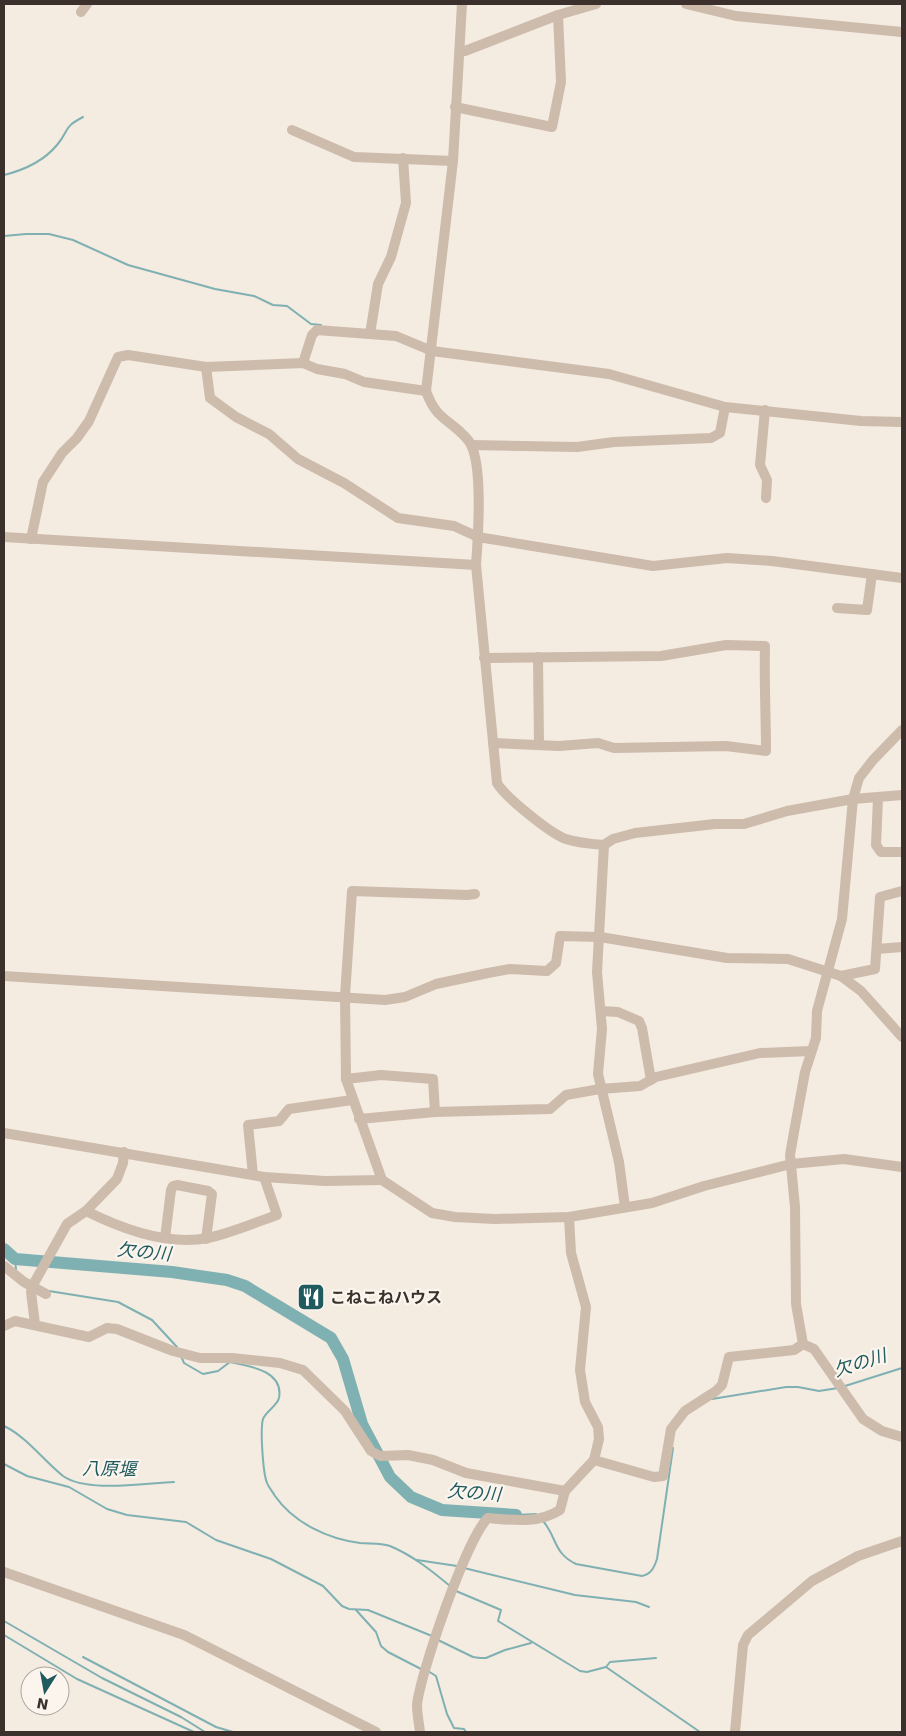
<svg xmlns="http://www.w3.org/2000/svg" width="906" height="1736" viewBox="0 0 906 1736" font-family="'DejaVu Sans','Noto Sans JP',sans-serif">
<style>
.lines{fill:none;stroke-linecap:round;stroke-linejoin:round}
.stream{stroke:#7fb0b2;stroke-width:2}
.river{stroke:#7fb0b2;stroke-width:12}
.minor{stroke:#cdbbac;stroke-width:10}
.labels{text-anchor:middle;stroke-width:4.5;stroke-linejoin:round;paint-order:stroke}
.poi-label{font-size:16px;font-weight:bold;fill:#3b302b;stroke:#fbf5ee;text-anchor:start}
.water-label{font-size:18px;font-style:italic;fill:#1f5a5e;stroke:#fbf5ee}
</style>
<rect width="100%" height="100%" fill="#f4ebe1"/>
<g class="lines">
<g class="stream">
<path d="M4 175C24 170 43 162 57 145 70 130 62 128 83 117"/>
<polyline points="4,236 26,234 49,234 73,240 128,265 215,289 254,296 273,305 287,306 311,324 321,325"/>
<polyline points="15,1259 16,1270"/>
<polyline points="49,1291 118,1302 152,1320 177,1347"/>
<path d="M181 1356 184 1363 203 1374 218 1371 230 1362C248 1366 284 1370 279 1398 277 1406 266 1411 263 1419 260 1430 263 1473 267 1483 269 1488 273 1492 275 1496 294 1523 328 1539 360 1543 370 1544 380 1543 390 1546 412 1555 432 1571 450 1586"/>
<polyline points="845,1386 902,1368"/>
<polyline points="712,1399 786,1387 798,1387 819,1391 838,1388"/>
<path d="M4 1426C27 1437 43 1460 63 1476 87 1493 145 1483 174 1482"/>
<polyline points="4,1464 27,1476 69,1487 107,1509 127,1515 186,1522 216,1540 271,1559 323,1586 342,1606 349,1609 368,1610 432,1636"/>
<polyline points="516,1515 536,1514"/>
<path d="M543 1521C557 1537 553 1553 576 1564L642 1576C651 1574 654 1568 657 1559L673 1448"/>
<polyline points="417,1560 457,1566"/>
<polyline points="464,1568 575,1595 636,1602 649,1607"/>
<polyline points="456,1591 501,1610 498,1621 580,1671 587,1672 606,1667 700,1732"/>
<polyline points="356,1610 376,1632 381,1646 388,1652 421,1669"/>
<polyline points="4,1621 102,1678 181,1717 205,1732"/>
<polyline points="4,1635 77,1679 194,1732"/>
<polyline points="438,1640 473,1657 480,1658 486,1658 505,1650 531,1643"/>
<polyline points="83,1657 216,1727 233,1732"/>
<polyline points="606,1667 610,1662 656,1658"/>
<polyline points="428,1671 436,1676 447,1714 454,1728 464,1729 466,1732"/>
</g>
<polyline class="river" points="4,1249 15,1259 172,1272 227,1280 245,1286 331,1338 343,1359 362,1424 390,1477 411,1497 442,1510 516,1515"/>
<g class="minor">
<path d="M462 4 453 161 426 391C437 422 450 418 468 440 484 459 478 538 476 565L497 783C505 797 551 834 566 839 578 843 591 844 604 845L613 839 635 833 715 824H744L787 811 853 799 902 795"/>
<polyline points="686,4 736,16 902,32"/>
<polyline points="81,12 87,4"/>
<polyline points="460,51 465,51 558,15 596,4"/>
<polyline points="455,107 552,127 561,82 558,15"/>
<polyline points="292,130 354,157 453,161"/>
<polyline points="370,334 378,284 391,257 406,203 403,158"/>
<polyline points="303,363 312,335 317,330 396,336 432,351 609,374 725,407 861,421 902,422"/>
<polyline points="206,367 210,398 236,417 269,434 298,459 344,483 398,518 454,526 478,537 653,566 727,558 772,561 902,578"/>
<polyline points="765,410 760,465 767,480 766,498"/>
<polyline points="471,445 577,447 614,442 711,438 720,433 725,407"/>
<polyline points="4,537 476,565"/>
<polyline points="31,539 43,482 62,453 77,438 89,421 118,357 128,355 206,367 303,363 317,369 345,374 364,382 426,391"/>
<polyline points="837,608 867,610 872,574"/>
<polyline points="538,657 539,745"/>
<path d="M484 658 661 656 726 645 765 646C764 682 766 716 766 751L726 746 614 748 598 743 559 746 493 743"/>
<polyline points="878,798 876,845 881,852 902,852"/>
<polyline points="604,845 597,972 602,1029 598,1074 619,1162 625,1207"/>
<polyline points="475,894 467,895 352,891 345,996 346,1079 382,1180 432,1213 455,1217 495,1219 569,1217 652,1203 704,1186 791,1164 844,1159 902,1167"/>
<polyline points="877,949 902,947"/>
<polyline points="4,976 385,1000 405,997 436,984 488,973 510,969 547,971 556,963 560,936 600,937 727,958 788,959 841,976 861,991 902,1037"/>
<polyline points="841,976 875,969 880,897 902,891"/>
<polyline points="601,1011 618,1012 639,1021 642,1028 651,1080"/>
<polyline points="346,1079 381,1075 433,1079 435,1112"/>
<polyline points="359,1119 435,1112 550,1109 566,1095 600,1089 640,1086 656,1077 760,1053 811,1051"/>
<polyline points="4,1133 264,1177 325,1181 382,1180"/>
<polyline points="253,1175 248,1125 279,1121 289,1109 352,1100"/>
<path d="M86 1211C122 1229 167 1246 208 1238 231 1233 254 1223 277 1215L264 1177"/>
<polyline points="165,1238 171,1190 173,1186 177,1185 208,1191 212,1194 206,1239"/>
<polyline points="4,1266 24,1282 46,1294"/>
<polyline points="35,1324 31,1292 33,1285 67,1224 86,1211 117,1179 123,1163 124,1152"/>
<polyline points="4,1326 15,1321 89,1337 107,1328 117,1329 173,1351 200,1358 232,1358 280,1363 303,1370 345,1411 371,1451 380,1456 408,1455 433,1460 466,1473 565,1491"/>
<polyline points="803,1344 796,1304 795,1207 790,1155 794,1132 805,1072 816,1038 817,1011 842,919 853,799 859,778 873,760 902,730"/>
<polyline points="803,1344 814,1349 863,1419 882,1431 902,1437"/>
<polyline points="594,1460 654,1477 663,1476 671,1429 685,1411 716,1391 722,1385 729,1357 794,1350 803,1344"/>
<polyline points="4,1572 184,1635 376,1732"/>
<path d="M420 1732C419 1723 417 1714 417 1705 420 1674 467 1537 488 1518 513 1520 538 1524 560 1510L565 1491 594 1460 599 1439 598 1427 585 1402 580 1370 586 1307 571 1253 569 1217"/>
<polyline points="735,1732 743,1645 748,1635 812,1581 858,1556 902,1541"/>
</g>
</g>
<defs>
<g id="restaurant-square" transform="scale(1.4375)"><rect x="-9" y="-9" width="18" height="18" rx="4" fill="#1f5a5e" stroke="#fbf5ee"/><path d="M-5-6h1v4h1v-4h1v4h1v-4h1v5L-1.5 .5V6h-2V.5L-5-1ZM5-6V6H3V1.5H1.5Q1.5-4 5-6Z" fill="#fff"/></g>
</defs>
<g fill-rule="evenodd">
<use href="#restaurant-square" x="311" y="1297"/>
</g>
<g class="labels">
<g class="poi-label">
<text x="330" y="1303">こねこねハウス</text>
</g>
<g class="water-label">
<text transform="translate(144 1252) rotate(5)" y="6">欠の川</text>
<text transform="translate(860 1363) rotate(-17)" y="6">欠の川</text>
<text transform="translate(109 1469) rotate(1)" y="6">八原堰</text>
<text transform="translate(474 1493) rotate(4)" y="6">欠の川</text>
</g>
</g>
<rect width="906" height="1736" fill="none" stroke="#3b302b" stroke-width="10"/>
<g transform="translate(45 1691) rotate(191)"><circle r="24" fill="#fbf5ee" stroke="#aea6a0"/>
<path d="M0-4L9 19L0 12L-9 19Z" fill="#1f5a5e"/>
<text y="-8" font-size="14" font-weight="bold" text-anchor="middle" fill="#3b302b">N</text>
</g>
</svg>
